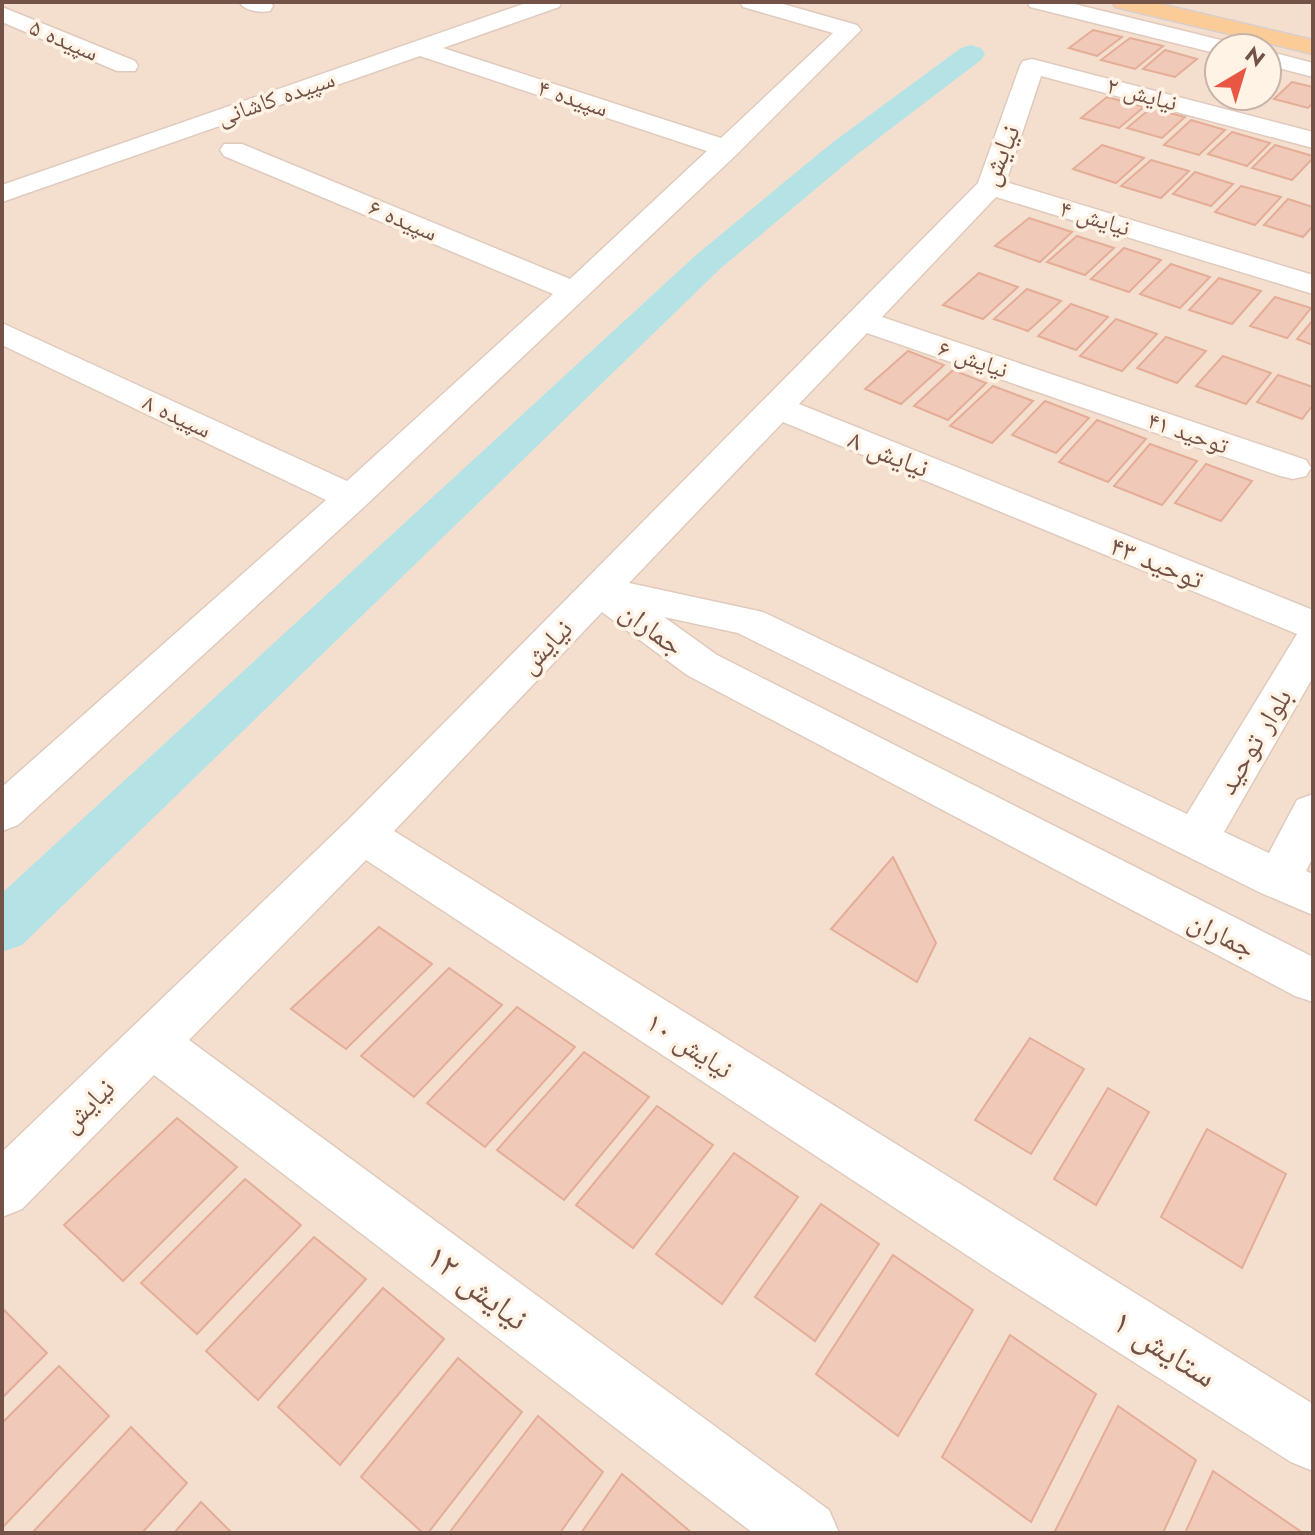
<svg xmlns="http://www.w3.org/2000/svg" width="1315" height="1535" viewBox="0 0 1315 1535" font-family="Jost,'Noto Naskh Arabic',sans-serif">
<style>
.residential{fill:#f4dfcf;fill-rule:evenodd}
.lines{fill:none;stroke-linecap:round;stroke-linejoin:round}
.canal{fill:#b5e3e5;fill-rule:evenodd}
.building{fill:#f1c9b8;stroke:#e4ad98;stroke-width:2}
.minor-casing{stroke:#e0cabc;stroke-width:3}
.major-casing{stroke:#d8cfcc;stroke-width:3}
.minor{fill:#fff;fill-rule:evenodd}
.major{fill:#fbcc98;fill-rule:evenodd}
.labels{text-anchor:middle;stroke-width:7;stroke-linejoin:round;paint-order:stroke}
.far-street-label{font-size:24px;fill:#735248;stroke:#fff3e6}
.street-label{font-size:28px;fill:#735248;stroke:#fff3e6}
.near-street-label{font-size:34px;fill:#735248;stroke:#fff3e6}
</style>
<rect width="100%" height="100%" fill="#fceee0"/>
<path class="residential" d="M2 2H1313V1533H2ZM1219 48H1267V96H1219Z"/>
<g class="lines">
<polygon class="canal" points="971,45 981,48 985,54 981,60 855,156 720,269 22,945 2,952 2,893 696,255 833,142 961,48"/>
</g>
<g class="building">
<polygon points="1093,30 1122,37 1097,56 1069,48"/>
<polygon points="1130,38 1163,46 1135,69 1101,60"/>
<polygon points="1165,50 1197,59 1175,77 1143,69"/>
<polygon points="1292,82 1313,87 1313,103 1308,108 1274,99"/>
<polygon points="1107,97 1144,107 1119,128 1081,118"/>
<polygon points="1151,108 1185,117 1162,138 1127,128"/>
<polygon points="1191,120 1225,130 1199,155 1164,145"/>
<polygon points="1232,132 1270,143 1247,166 1208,154"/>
<polygon points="1102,145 1144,158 1116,183 1073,169"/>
<polygon points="1275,145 1313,156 1313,158 1292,180 1252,168"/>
<polygon points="1151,160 1189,171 1161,198 1121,186"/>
<polygon points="1195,172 1233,184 1211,206 1173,194"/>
<polygon points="1241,186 1281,197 1255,225 1215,212"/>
<polygon points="1288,199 1313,207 1313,226 1303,237 1264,225"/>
<polygon points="1029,218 1072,232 1040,262 995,246"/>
<polygon points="1077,236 1114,248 1085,275 1047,262"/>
<polygon points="1124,248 1161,260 1129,292 1091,279"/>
<polygon points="1171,264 1210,277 1180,308 1140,294"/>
<polygon points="979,273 1018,287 983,319 943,305"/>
<polygon points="1219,278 1261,291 1232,324 1189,310"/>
<polygon points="1027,289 1061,301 1028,331 994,319"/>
<polygon points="1275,297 1311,308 1287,338 1250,326"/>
<polygon points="1071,304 1108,317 1076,350 1038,336"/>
<polygon points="1116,319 1157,334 1122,371 1080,356"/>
<polygon points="1313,320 1313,345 1297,339"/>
<polygon points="1166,337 1206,351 1177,383 1137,368"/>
<polygon points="908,351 944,365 901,404 865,389"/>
<polygon points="1223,356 1271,373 1246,404 1196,386"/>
<polygon points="953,370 986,383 948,420 914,406"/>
<polygon points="1278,375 1313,387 1313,405 1302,419 1257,402"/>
<polygon points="993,386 1033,401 992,443 950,426"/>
<polygon points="1045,401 1089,418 1056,453 1012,435"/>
<polygon points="1097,420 1146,439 1108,482 1059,462"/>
<polygon points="1150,444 1197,461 1162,505 1114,486"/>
<polygon points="1206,464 1252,481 1221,521 1175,503"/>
<polygon points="893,857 936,943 917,982 831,929"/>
<polygon points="379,927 432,964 346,1049 291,1009"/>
<polygon points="449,968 502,1005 414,1097 361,1056"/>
<polygon points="517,1007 575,1047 485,1147 427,1103"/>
<polygon points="1030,1038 1084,1069 1031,1154 975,1120"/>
<polygon points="584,1052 649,1097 564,1200 497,1150"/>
<polygon points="1108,1088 1149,1112 1096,1205 1054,1179"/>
<polygon points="657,1106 713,1145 633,1248 576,1205"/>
<polygon points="177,1118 237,1167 123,1281 64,1225"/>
<polygon points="1207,1129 1286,1174 1242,1268 1161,1217"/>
<polygon points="734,1153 798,1197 722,1304 656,1254"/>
<polygon points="245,1179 301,1225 197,1334 141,1283"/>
<polygon points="821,1204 879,1244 815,1341 755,1297"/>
<polygon points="314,1237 366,1279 258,1400 206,1351"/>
<polygon points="893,1255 973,1310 898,1436 816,1374"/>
<polygon points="383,1288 444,1339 340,1465 278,1407"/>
<polygon points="2,1308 47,1353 2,1398"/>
<polygon points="1010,1335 1096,1394 1031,1522 942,1457"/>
<polygon points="458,1358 522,1412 428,1533 423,1533 361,1477"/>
<polygon points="59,1366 109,1416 2,1528 2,1423"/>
<polygon points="1118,1406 1196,1460 1163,1533 1054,1533"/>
<polygon points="538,1416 603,1472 560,1533 449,1533"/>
<polygon points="131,1427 187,1483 142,1533 32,1533"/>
<polygon points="1213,1471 1303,1533 1185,1533"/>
<polygon points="622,1474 692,1533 581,1533"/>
<polygon points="201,1502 232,1533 174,1533"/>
</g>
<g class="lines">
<g class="minor-casing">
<g id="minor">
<path d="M239 2H271L273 6 270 11C260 13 245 11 239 2Z"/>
<polygon points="529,2 562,2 559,7 443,48 721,138 833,33 743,7 740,2 776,2 857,25 861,30 736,155 365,506 18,825 2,831 2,787 326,500 2,345 2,323 347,481 553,294 224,156 220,150 224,144 242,144 570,279 707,151 420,56 2,202 2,185"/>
<polygon points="1027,2 1066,2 1233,43 1237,48 1219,48 1219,54 1030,7"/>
<polygon points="2,7 135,61 138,66 135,71 117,71 2,22"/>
<polygon points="1267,51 1313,63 1313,77 1267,65"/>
<path d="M1032 59 1313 132V148L1041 76 1006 182 1313 275V294L996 197 882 317 1306 460 1311 468 1306 476 1293 479 1280 476 867 333 799 404 1313 610V677L1224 832 1269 853 1297 800 1313 794V857L1306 871 1313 874V915L1261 893 738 633 664 617 717 655 1313 957V1002L1295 996 687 675 602 612 394 831 1313 1404V1471L1291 1462 997 1275 366 860 189 1040 829 1510 839 1533H753L154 1075 22 1209 2 1217V1152L347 821 978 183 1020 66 1023 61ZM783 422 1297 634 1187 814 763 612 629 583Z"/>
</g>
</g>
<g class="major-casing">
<polygon id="major" points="1112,2 1152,2 1313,40 1313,54 1115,7"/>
</g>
<use href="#minor" class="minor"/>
<use href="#major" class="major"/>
</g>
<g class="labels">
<g class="far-street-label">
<text transform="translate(64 40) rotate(23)" y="8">سپیده ۵</text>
<text transform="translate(1142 94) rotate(15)" y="8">نیایش ۲</text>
<text transform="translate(276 98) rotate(-19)" y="8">سپیده کاشانی</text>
<text transform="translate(573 98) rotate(18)" y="8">سپیده ۴</text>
<text transform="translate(1095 218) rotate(17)" y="8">نیایش ۴</text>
<text transform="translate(403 220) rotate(23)" y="8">سپیده ۶</text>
<text transform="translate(973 359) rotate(19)" y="8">نیایش ۶</text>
<text transform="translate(177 416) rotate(25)" y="8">سپیده ۸</text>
<text transform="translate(1188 433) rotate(19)" y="8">توحید ۴۱</text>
</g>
<g class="street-label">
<text transform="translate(999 155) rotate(-67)" y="10">نیایش</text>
<text transform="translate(889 453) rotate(22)" y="10">نیایش ۸</text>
<text transform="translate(1157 562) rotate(22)" y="10">توحید ۴۳</text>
<text transform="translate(652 628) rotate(36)" y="10">جماران</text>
<text transform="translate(545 646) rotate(-46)" y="10">نیایش</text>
<text transform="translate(1254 741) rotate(-59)" y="10">بلوار توحید</text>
<text transform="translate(1222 934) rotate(27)" y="10">جماران</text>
<text transform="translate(690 1045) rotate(33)" y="10">نیایش ۱۰</text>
<text transform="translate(87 1105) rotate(-45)" y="10">نیایش</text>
</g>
<g class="near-street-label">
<text transform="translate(478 1287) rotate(37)" y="12">نیایش ۱۲</text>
<text transform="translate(1165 1348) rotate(32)" y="12">ستایش ۱</text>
</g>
</g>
<rect width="1315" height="1535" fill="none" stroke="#735248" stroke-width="8"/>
<g transform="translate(1243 72) rotate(38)"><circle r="38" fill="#fff3e6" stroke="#c7b3a7" stroke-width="2"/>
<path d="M0-6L14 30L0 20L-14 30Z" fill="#e75744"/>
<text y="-12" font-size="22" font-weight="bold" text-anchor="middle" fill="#735248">N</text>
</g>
</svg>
